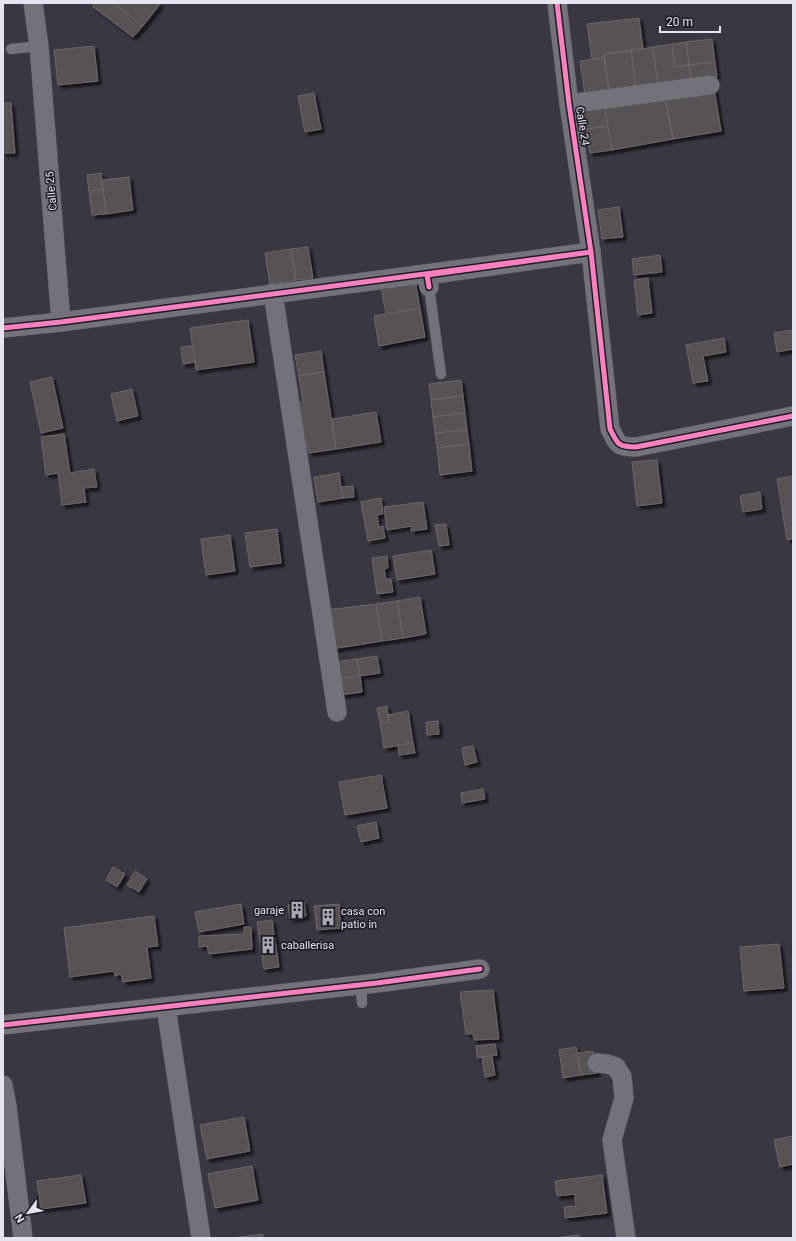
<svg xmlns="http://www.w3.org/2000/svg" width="796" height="1241" viewBox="0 0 796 1241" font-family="Roboto,sans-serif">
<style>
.building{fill:#575255;stroke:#6d676a;filter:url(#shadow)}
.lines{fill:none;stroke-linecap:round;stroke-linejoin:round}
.lane-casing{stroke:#55535c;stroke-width:11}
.street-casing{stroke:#55535c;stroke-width:20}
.lane{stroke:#737179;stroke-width:10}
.street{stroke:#737179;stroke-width:19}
.cycleway-casing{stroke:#1d1c24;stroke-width:8}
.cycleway{stroke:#ff80c0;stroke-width:5}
.labels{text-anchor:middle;stroke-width:3;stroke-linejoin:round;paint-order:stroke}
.street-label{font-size:11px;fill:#e6e4f0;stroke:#1d1c24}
.poi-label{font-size:11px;fill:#e6e4f0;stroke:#1d1c24;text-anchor:start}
</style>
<defs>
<filter id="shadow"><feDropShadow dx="3.5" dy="3.5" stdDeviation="1" flood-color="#0009"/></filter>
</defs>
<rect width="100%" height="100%" fill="#393742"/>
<g class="building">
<polygon points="95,3 114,3 143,26 133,37 93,7"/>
<polygon points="114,3 161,3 143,26"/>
<polygon points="639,18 643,48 604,54 604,58 592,59 587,24"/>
<polygon points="712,39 715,62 689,65 686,42"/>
<polygon points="686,42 689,65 675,67 672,44"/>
<polygon points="672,44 675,67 689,65 691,80 658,85 653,47"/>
<polygon points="94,46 98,81 58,85 54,50"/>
<polygon points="653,47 658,85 636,88 631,51"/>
<polygon points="631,51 636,88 609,92 604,54"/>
<polygon points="604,58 609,92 585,94 580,61"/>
<polygon points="715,62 717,77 691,80 689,65"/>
<polygon points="714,88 721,131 673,139 665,97"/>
<polygon points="314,93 321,129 305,132 298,96"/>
<polygon points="665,97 673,139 612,150 604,107"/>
<polygon points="3,103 11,103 15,153 3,153"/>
<polygon points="604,107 608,126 586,129 582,111"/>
<polygon points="608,126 612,150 590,153 586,129"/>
<polygon points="101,173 103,189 89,191 87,175"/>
<polygon points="129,177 133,210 106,214 102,180"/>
<polygon points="103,189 106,214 92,215 89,191"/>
<polygon points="619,207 623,237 602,239 598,210"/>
<polygon points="308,247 313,278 296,280 291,249"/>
<polygon points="291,249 296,280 270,284 265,253"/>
<polygon points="660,255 662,272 634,275 632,259"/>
<polygon points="648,278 652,313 638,315 634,280"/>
<polygon points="415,281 420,308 386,314 381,287"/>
<polygon points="420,308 425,337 379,346 374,316"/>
<polygon points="248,320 254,362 196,370 190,328"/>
<polygon points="793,330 793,349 777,352 774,333"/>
<polygon points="724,338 726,352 703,356 708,381 693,383 686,345"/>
<polygon points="193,346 195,362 183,364 181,347"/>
<polygon points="321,351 324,372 299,376 295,355"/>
<polygon points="324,372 336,449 309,453 306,440 300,442 294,404 303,402 299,376"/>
<polygon points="52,377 63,428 41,433 30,382"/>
<polygon points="461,380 463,396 431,400 429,384"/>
<polygon points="132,389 138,416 117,421 111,394"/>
<polygon points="463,396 465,413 433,417 431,400"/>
<polygon points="376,412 381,442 336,449 332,419"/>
<polygon points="465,413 467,430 435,433 433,417"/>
<polygon points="467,430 469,444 437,448 435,433"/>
<polygon points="64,434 70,473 94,469 97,487 84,488 86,502 62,505 58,473 46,475 41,437"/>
<polygon points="469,444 472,471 440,475 437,448"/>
<polygon points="657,460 662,503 637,506 632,462"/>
<polygon points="339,473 343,498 318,502 314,477"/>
<polygon points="793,476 793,539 787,540 777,479"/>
<polygon points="353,486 354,497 343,498 341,487"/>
<polygon points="760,492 762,509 743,512 740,496"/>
<polygon points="381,498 383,514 377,515 379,527 383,526 385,538 368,541 361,502"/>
<polygon points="423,502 427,529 411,531 412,526 387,530 384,507"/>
<polygon points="446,524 449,545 439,546 435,525"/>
<polygon points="277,529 281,563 250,567 245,533"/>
<polygon points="230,535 235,571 206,575 201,539"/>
<polygon points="431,550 435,574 397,580 393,556"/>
<polygon points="387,556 388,568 384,569 386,579 391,579 393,592 377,594 372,558"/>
<polygon points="420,597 426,634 403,638 397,601"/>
<polygon points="397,601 403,638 382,641 376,604"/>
<polygon points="376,604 382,641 332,649 327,610"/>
<polygon points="377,656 380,673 360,676 357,659"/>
<polygon points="357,659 360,676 338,679 335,662"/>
<polygon points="360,676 362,692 340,695 338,679"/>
<polygon points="387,706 389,722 380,723 377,708"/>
<polygon points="408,711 413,743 384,748 380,723 389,722 388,715"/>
<polygon points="438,721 439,734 427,735 426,722"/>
<polygon points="413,743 415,753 399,755 398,745"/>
<polygon points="473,746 477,762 465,765 462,748"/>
<polygon points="381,775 387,808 345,815 339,782"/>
<polygon points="483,789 485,799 462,803 461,793"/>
<polygon points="376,822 379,838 361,842 357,826"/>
<polygon points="113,867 125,874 117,887 106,880"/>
<polygon points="135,871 147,879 139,892 127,885"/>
<polygon points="304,901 306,916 290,919 288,905"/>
<polygon points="241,904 244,924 199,932 195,912"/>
<polygon points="339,904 341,928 317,930 314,906"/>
<polygon points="154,916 158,946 147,947 151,978 123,982 121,974 115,976 114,971 70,977 64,928"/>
<polygon points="272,920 279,967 264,969 257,922"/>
<polygon points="244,927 251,927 252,949 209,954 207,946 199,947 199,936 244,934"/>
<polygon points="779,944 784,988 744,991 740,947"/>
<polygon points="493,990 499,1039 474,1040 473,1034 466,1034 460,992"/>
<polygon points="495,1044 497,1055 477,1058 476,1046"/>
<polygon points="576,1047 581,1075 563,1078 559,1050"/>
<polygon points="593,1051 597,1073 581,1075 577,1053"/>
<polygon points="492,1056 495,1075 485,1077 482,1057"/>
<polygon points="244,1117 250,1151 207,1159 200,1125"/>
<polygon points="793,1136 793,1164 780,1167 774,1140"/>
<polygon points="252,1166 258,1200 215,1208 208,1174"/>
<polygon points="81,1175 86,1203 41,1209 37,1181"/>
<polygon points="602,1175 607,1213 565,1218 564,1207 576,1206 575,1194 557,1196 555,1181"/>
<polygon points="262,1234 263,1238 233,1238"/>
<polygon points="579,1235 580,1238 556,1238"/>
</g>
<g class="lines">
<g class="lane-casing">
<g id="lane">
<polyline points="11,49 39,46"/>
<polyline points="429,287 441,374"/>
<polyline points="361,984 362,1003"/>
</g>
</g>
<g class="street-casing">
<g id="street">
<polyline points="33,3 39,46 61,322"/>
<path d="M557 3 569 104 591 252 610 429C618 444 617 447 636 447L793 416"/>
<polyline points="569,104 710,85"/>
<polyline points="273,293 337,712"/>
<polyline points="3,328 61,322 591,252 427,275 429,287"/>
<polyline points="166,1007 201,1238"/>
<polyline points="3,1025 377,983 480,969"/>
<polyline points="597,1063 607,1064 616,1067 622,1077 624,1098 612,1140 626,1238"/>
<polyline points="3,1085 7,1106 23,1238"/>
</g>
</g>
<use href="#lane" class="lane"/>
<use href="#street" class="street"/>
<g class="cycleway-casing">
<g id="cycleway">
<path d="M557 3 569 104 591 252 610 429C618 444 617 447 636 447L793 416"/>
<polyline points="3,328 61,322 591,252 427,275 429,287"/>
<polyline points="3,1025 377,983 480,969"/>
</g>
</g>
<use href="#cycleway" class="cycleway"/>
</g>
<defs>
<g id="building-bare" transform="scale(1.38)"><path d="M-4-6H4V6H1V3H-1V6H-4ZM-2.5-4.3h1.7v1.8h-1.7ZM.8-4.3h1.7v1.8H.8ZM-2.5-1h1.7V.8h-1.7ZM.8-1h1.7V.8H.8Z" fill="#a9a7b3" stroke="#1d1c24" stroke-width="2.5" paint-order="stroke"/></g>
</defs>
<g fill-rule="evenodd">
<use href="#building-bare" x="297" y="910"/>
<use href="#building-bare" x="328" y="917"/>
<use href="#building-bare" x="268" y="945"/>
</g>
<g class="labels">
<g class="street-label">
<text transform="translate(583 126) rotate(81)" y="4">Calle 24</text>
<text transform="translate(51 191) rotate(-95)" y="4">Calle 25</text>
</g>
<g class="poi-label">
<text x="284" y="914" text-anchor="end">garaje</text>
<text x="341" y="915">casa con<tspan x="341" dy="13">patio in</tspan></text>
<text x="281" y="949">caballerisa</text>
</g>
</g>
<rect width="796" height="1241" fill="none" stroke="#e6e4f0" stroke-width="8"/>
<g transform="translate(28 1213) rotate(238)" stroke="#1d1c24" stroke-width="3" paint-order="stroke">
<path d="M0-3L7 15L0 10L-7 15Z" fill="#e6e4f0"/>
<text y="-6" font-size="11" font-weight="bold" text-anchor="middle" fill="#e6e4f0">N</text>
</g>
<path d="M660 26v6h60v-6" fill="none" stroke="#e6e4f0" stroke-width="2"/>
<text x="666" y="26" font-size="12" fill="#e6e4f0" stroke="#1d1c24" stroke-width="3" paint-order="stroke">20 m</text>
</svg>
